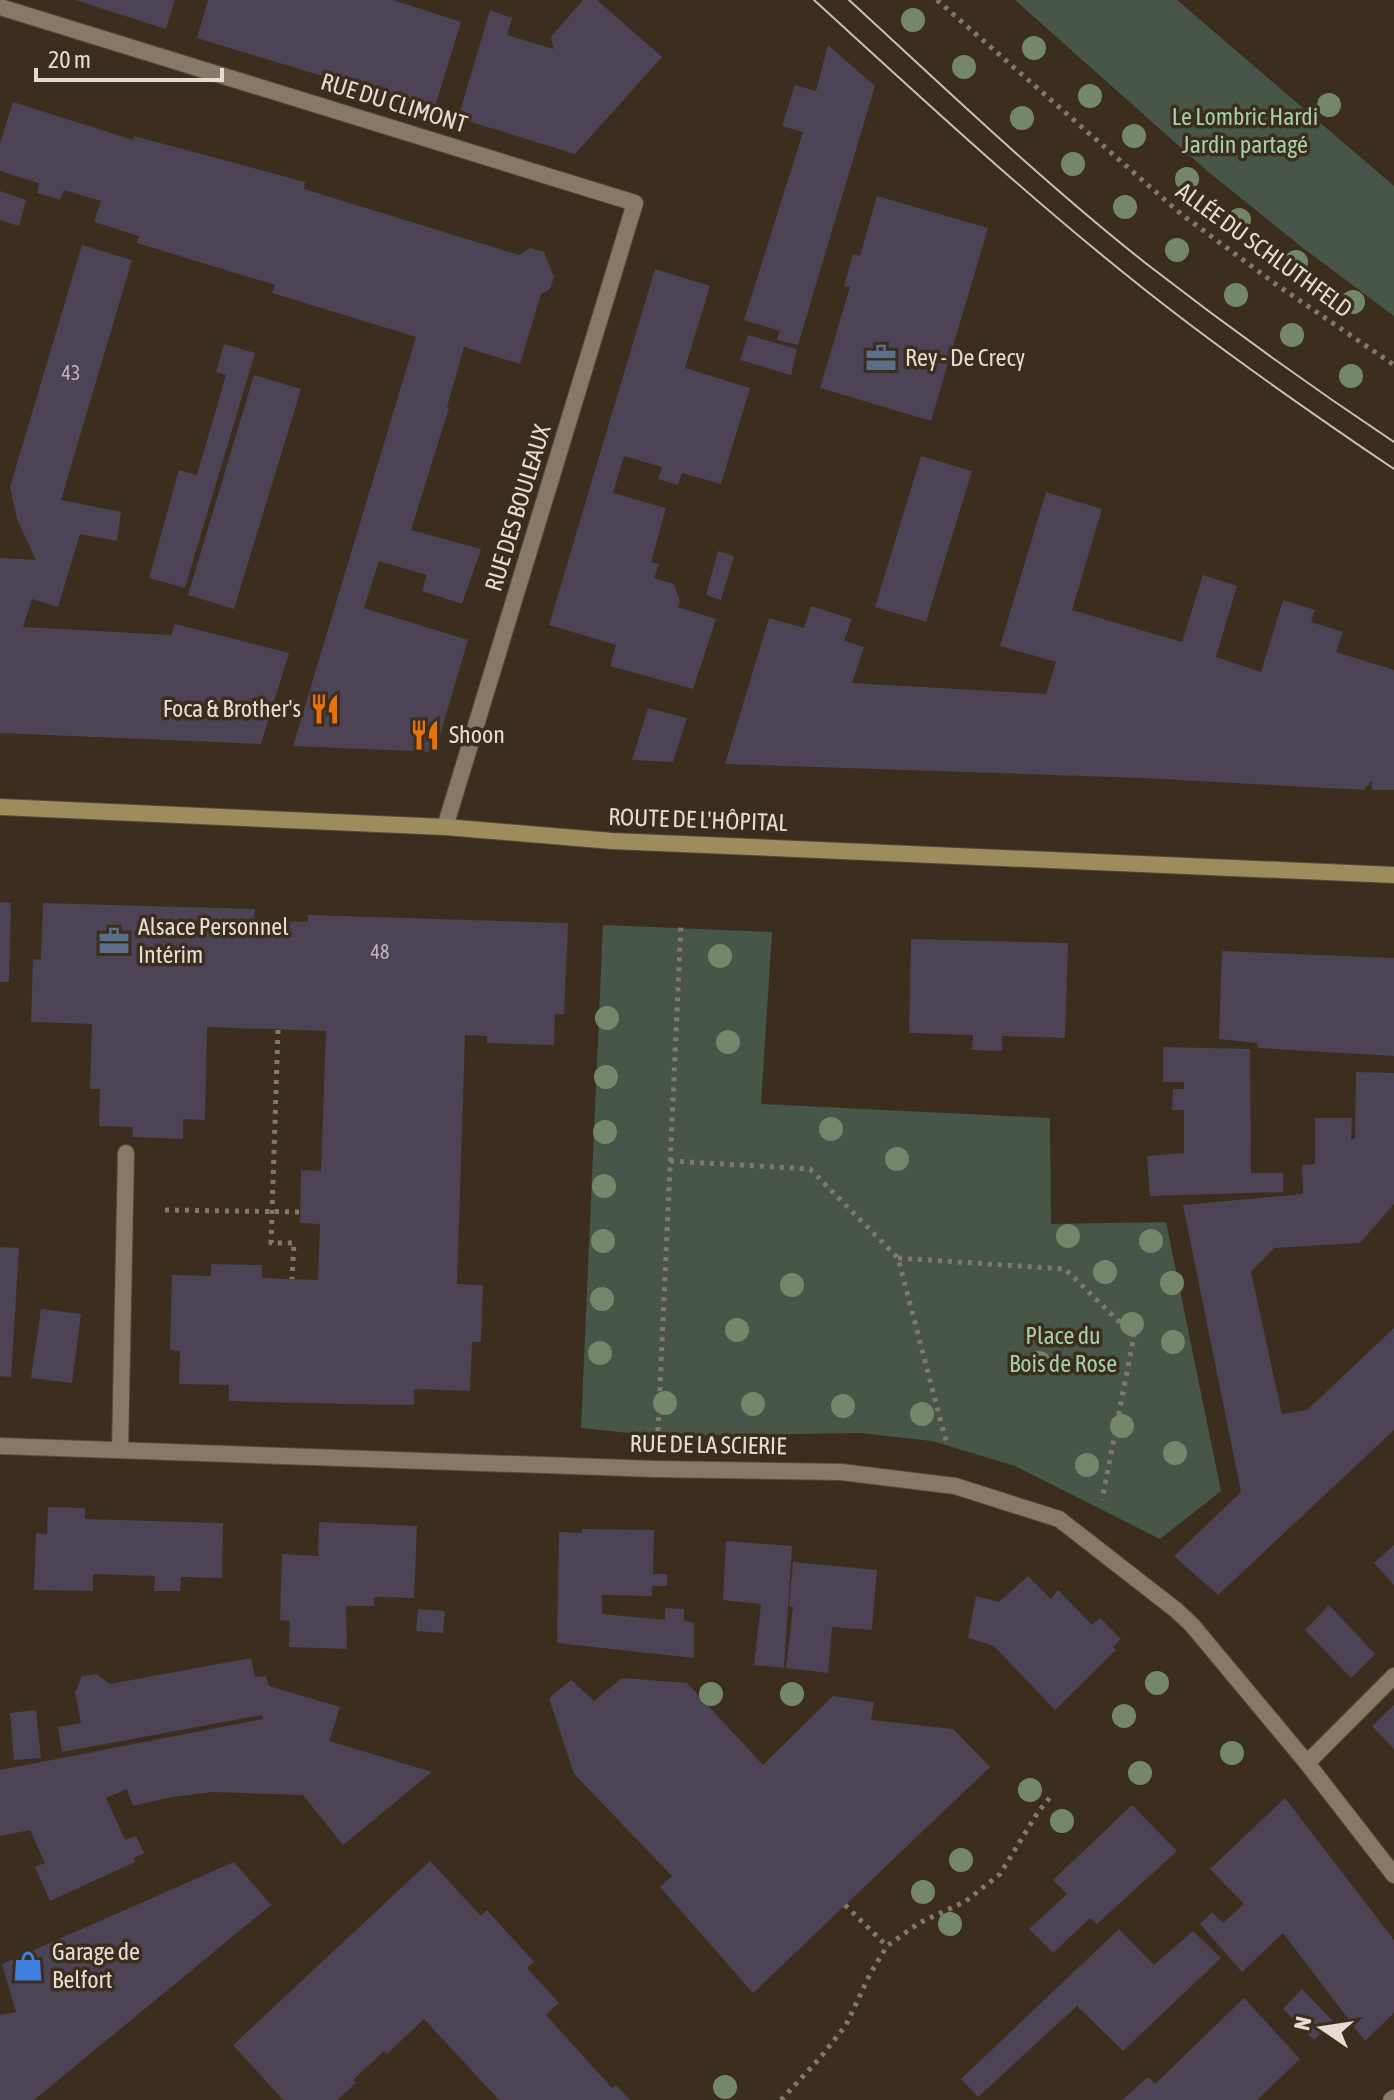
<svg xmlns="http://www.w3.org/2000/svg" width="1394" height="2100" viewBox="0 0 1394 2100" font-family="'Asap Condensed',sans-serif">
<style>
.green{fill:#48564a}
.building{fill:#4c4355}
.lines{fill:none;stroke-linecap:round;stroke-linejoin:round}
.lane-casing{stroke:#554a3c;stroke-width:18}
.street-casing{stroke:#554a3c;stroke-width:18}
.secondary-casing{stroke:#554a3c;stroke-width:18}
.path{stroke:#83786a;stroke-width:5;stroke-dasharray:4 6;stroke-linecap:butt}
.lane{stroke:#877967;stroke-width:16}
.street{stroke:#877967;stroke-width:16}
.secondary{stroke:#9e8c5d;stroke-width:16}
.tram{stroke:#cac1b6;stroke-width:2}
.tree{fill:#75876a}
.labels{text-anchor:middle;stroke-width:7;stroke-linejoin:round;paint-order:stroke}
.number-label{font-size:20px;fill:#bfb6b4}
.street-label{font-size:24px;fill:#e5ddd3;stroke:#3b2e1e}
.park-label{font-size:24px;fill:#a4cfa9;stroke:#3b2e1e}
.poi-label{font-size:24px;fill:#e5ddd3;stroke:#3b2e1e;text-anchor:start}
</style>
<rect width="100%" height="100%" fill="#3b2e1e"/>
<g class="green">
<polygon points="1015,0 1177,0 1394,186 1394,316 1303,248 1206,170"/>
<polygon points="603,925 772,932 761,1104 1050,1118 1051,1224 1166,1222 1221,1491 1160,1539 1015,1466 932,1441 860,1433 657,1436 581,1428"/>
</g>
<g class="building">
<polygon points="75,0 175,0 166,29"/>
<polygon points="208,0 393,0 461,22 434,110 197,38"/>
<polygon points="583,0 597,0 662,57 575,154 458,118 490,10 512,18 507,35 554,49 551,37"/>
<polygon points="828,45 875,86 798,345 777,340 780,331 744,320 803,132 782,126 795,85 816,91"/>
<polygon points="13,102 133,140 134,136 305,182 304,189 519,255 530,248 544,252 554,277 550,289 541,294 520,364 464,347 447,407 449,408 411,530 481,549 462,604 422,591 427,575 379,561 364,608 468,640 435,752 293,746 416,337 272,293 275,285 137,243 139,236 94,222 101,201 64,190 60,200 37,193 39,183 0,171 0,143"/>
<polygon points="0,191 26,200 19,226 0,220"/>
<polygon points="877,196 988,228 931,421 820,388 850,287 844,286 853,254 860,256"/>
<polygon points="82,245 132,260 61,500 121,512 117,541 80,534 58,607 32,599 23,627 171,635 175,624 289,653 261,744 0,733 0,558 36,560 17,519 10,487"/>
<polygon points="655,269 710,286 685,368 750,388 721,484 682,473 678,485 658,479 662,467 624,456 613,493 666,508 651,562 659,564 654,578 674,584 680,601 678,607 716,619 693,689 610,666 616,645 549,625"/>
<polygon points="748,335 797,349 791,375 740,360"/>
<polygon points="224,344 255,353 185,588 149,578 179,470 197,475 226,375 216,372"/>
<polygon points="254,375 301,389 234,609 188,595"/>
<polygon points="921,456 972,471 926,622 875,607"/>
<polygon points="1046,492 1102,509 1072,610 1182,642 1203,575 1237,586 1216,657 1261,672 1283,600 1315,610 1311,622 1343,632 1336,652 1394,670 1394,790 1372,790 1372,780 1364,790 1142,778 725,764 769,618 804,628 811,606 852,619 844,641 864,647 852,683 1046,694 1056,662 1000,646"/>
<polygon points="718,551 734,556 721,600 706,595"/>
<polygon points="648,708 687,718 673,762 632,760"/>
<polygon points="0,902 11,903 9,982 0,982"/>
<polygon points="43,903 255,909 254,920 308,922 308,915 568,923 564,1014 555,1014 554,1045 487,1043 487,1036 465,1035 457,1284 483,1285 481,1342 472,1342 470,1391 414,1389 414,1405 349,1404 229,1401 229,1385 179,1384 180,1351 170,1350 172,1275 211,1276 211,1264 262,1265 262,1278 318,1280 320,1224 300,1223 301,1170 321,1171 326,1031 207,1027 205,1120 183,1119 183,1139 132,1137 133,1127 99,1126 100,1089 90,1089 92,1024 31,1022 33,959 41,960"/>
<polygon points="911,939 1068,943 1065,1038 1002,1036 1002,1051 972,1050 973,1035 909,1033"/>
<polygon points="1222,951 1394,958 1394,1056 1258,1048 1257,1043 1219,1039"/>
<polygon points="1163,1047 1250,1049 1251,1173 1283,1173 1283,1192 1150,1196 1147,1156 1184,1153 1184,1110 1172,1110 1173,1089 1184,1089 1184,1082 1163,1082"/>
<polygon points="1356,1072 1394,1073 1394,1204 1360,1243 1274,1248 1251,1272 1282,1414 1307,1410 1394,1328 1394,1430 1218,1595 1174,1556 1241,1492 1183,1205 1303,1194 1302,1165 1315,1164 1315,1118 1352,1118 1351,1139 1355,1139"/>
<polygon points="0,1247 19,1248 11,1377 0,1376"/>
<polygon points="41,1309 81,1314 72,1383 31,1378"/>
<polygon points="48,1507 85,1508 85,1519 223,1523 222,1578 181,1577 180,1591 154,1591 155,1576 93,1574 93,1591 34,1590 36,1533 47,1534"/>
<polygon points="319,1522 417,1526 414,1598 374,1597 374,1606 346,1606 347,1649 289,1647 290,1621 280,1620 282,1554 318,1556"/>
<polygon points="582,1529 654,1530 653,1574 667,1574 667,1586 652,1586 652,1596 602,1595 602,1614 665,1620 665,1608 684,1609 684,1621 694,1623 694,1658 557,1643 559,1532 582,1533"/>
<polygon points="726,1541 792,1546 784,1668 754,1665 761,1604 723,1600"/>
<polygon points="1394,1545 1394,1585 1374,1563"/>
<polygon points="793,1562 877,1570 872,1630 832,1627 828,1673 786,1668 793,1607 789,1606"/>
<polygon points="1028,1576 1051,1599 1058,1590 1092,1625 1100,1618 1121,1639 1113,1647 1116,1650 1055,1710 994,1646 968,1638 976,1596 999,1602"/>
<polygon points="1329,1605 1375,1654 1351,1678 1305,1630"/>
<polygon points="418,1609 445,1611 443,1633 416,1631"/>
<polygon points="251,1658 255,1677 266,1676 269,1686 340,1707 329,1741 432,1772 343,1845 303,1795 212,1792 172,1797 133,1806 127,1789 106,1798 125,1840 136,1836 144,1853 134,1858 135,1862 50,1901 35,1867 45,1863 30,1830 0,1836 0,1770 263,1719 262,1715 62,1752 58,1727 81,1723 75,1692 82,1676 96,1674 110,1684"/>
<polygon points="622,1678 687,1683 763,1765 833,1696 874,1702 871,1720 953,1729 990,1767 753,1993 660,1887 672,1876 574,1774 549,1698 571,1680 594,1701"/>
<polygon points="1394,1705 1394,1749 1372,1726"/>
<polygon points="36,1710 41,1758 14,1760 10,1713"/>
<polygon points="1285,1798 1394,1940 1394,2013 1365,2041 1283,1933 1242,1972 1200,1924 1212,1912 1223,1923 1244,1904 1210,1869"/>
<polygon points="1132,1805 1177,1851 1097,1924 1090,1918 1053,1953 1029,1929 1067,1894 1053,1880"/>
<polygon points="430,1861 481,1916 487,1910 534,1962 527,1968 559,2003 546,2015 612,2088 616,2085 630,2100 499,2100 424,2019 387,2054 384,2051 368,2066 353,2080 356,2083 337,2100 283,2100 233,2045"/>
<polygon points="234,1862 271,1905 34,2100 0,2100 0,2015 16,2012 2,1964"/>
<polygon points="1119,1929 1154,1965 1193,1931 1221,1958 1123,2051 1077,2006 978,2097 961,2079"/>
<polygon points="1302,1989 1333,2021 1314,2040 1283,2009"/>
<polygon points="1244,1998 1300,2059 1257,2100 1122,2100 1148,2077 1155,2084"/>
</g>
<g class="lines">
<g class="lane-casing">
<polyline id="lane" points="120,1450 126,1153"/>
</g>
<g class="street-casing">
<g id="street">
<polyline points="0,7 635,203 445,827"/>
<polyline points="0,1446 655,1469 841,1472 955,1486 1059,1519 1176,1610 1192,1625 1307,1763 1394,1875"/>
<polyline points="1307,1763 1394,1676"/>
<polyline points="1391,2100 1394,2098"/>
</g>
</g>
<g class="secondary-casing">
<polyline id="secondary" points="0,807 445,827 612,841 1394,875"/>
</g>
<g class="path">
<polyline points="937,0 1181,214 1277,285 1394,365"/>
<polyline points="278,1030 271,1243 294,1243 292,1279"/>
<polyline points="670,1161 810,1169 898,1258 947,1445"/>
<polyline points="165,1210 301,1212"/>
<polyline points="898,1258 1065,1269 1134,1336 1102,1500"/>
<polyline points="658,1431 681,923"/>
<polyline points="845,1905 887,1946"/>
<polyline points="781,2100 820,2058 846,2025 870,1974 887,1946 919,1923 966,1901 1000,1874 1038,1812 1052,1795"/>
</g>
<use href="#lane" class="lane"/>
<use href="#street" class="street"/>
<use href="#secondary" class="secondary"/>
<g class="tram">
<path d="M814 0C916 93 1017 187 1124 273 1210 343 1302 407 1394 469"/>
<path d="M849 0C946 89 1045 184 1148 265 1228 327 1310 386 1394 442"/>
</g>
</g>
<g class="tree">
<circle cx="913" cy="20" r="12"/>
<circle cx="1034" cy="48" r="12"/>
<circle cx="964" cy="67" r="12"/>
<circle cx="1090" cy="96" r="12"/>
<circle cx="1329" cy="105" r="12"/>
<circle cx="1022" cy="118" r="12"/>
<circle cx="1134" cy="136" r="12"/>
<circle cx="1073" cy="164" r="12"/>
<circle cx="1187" cy="179" r="12"/>
<circle cx="1125" cy="207" r="12"/>
<circle cx="1239" cy="220" r="12"/>
<circle cx="1177" cy="250" r="12"/>
<circle cx="1296" cy="262" r="12"/>
<circle cx="1236" cy="295" r="12"/>
<circle cx="1353" cy="302" r="12"/>
<circle cx="1292" cy="335" r="12"/>
<circle cx="1351" cy="376" r="12"/>
<circle cx="720" cy="956" r="12"/>
<circle cx="607" cy="1018" r="12"/>
<circle cx="728" cy="1042" r="12"/>
<circle cx="606" cy="1077" r="12"/>
<circle cx="831" cy="1129" r="12"/>
<circle cx="605" cy="1132" r="12"/>
<circle cx="897" cy="1159" r="12"/>
<circle cx="604" cy="1186" r="12"/>
<circle cx="1068" cy="1236" r="12"/>
<circle cx="603" cy="1241" r="12"/>
<circle cx="1151" cy="1241" r="12"/>
<circle cx="1105" cy="1272" r="12"/>
<circle cx="1172" cy="1283" r="12"/>
<circle cx="792" cy="1285" r="12"/>
<circle cx="602" cy="1299" r="12"/>
<circle cx="1132" cy="1324" r="12"/>
<circle cx="737" cy="1330" r="12"/>
<circle cx="1173" cy="1342" r="12"/>
<circle cx="600" cy="1353" r="12"/>
<circle cx="1039" cy="1363" r="12"/>
<circle cx="665" cy="1403" r="12"/>
<circle cx="753" cy="1404" r="12"/>
<circle cx="843" cy="1406" r="12"/>
<circle cx="922" cy="1414" r="12"/>
<circle cx="1122" cy="1426" r="12"/>
<circle cx="1175" cy="1453" r="12"/>
<circle cx="1087" cy="1465" r="12"/>
<circle cx="1157" cy="1683" r="12"/>
<circle cx="711" cy="1694" r="12"/>
<circle cx="792" cy="1694" r="12"/>
<circle cx="1124" cy="1716" r="12"/>
<circle cx="1232" cy="1753" r="12"/>
<circle cx="1140" cy="1773" r="12"/>
<circle cx="1030" cy="1790" r="12"/>
<circle cx="1062" cy="1821" r="12"/>
<circle cx="961" cy="1860" r="12"/>
<circle cx="923" cy="1892" r="12"/>
<circle cx="950" cy="1924" r="12"/>
<circle cx="725" cy="2087" r="12"/>
</g>
<defs>
<g id="office-bare" transform="scale(2.4)"><path d="M-6-3h4V-5.5h4V-3h4V5H-6ZM-1-4.5V-3h2v-1.5ZM-6 0V1H6V0Z" fill="#5c6f8a" stroke="#3b2e1e" stroke-width="2.5" paint-order="stroke"/></g>
<g id="restaurant-bare" transform="scale(2.4)"><path d="M-5-6h1v4h1v-4h1v4h1v-4h1v5L-1.5 .5V6h-2V.5L-5-1ZM5-6V6H3V1.5H1.5Q1.5-4 5-6Z" fill="#e8710a" stroke="#3b2e1e" stroke-width="2.5" paint-order="stroke"/></g>
<g id="shop-bare" transform="scale(2.4)"><path d="M-5-2.5h2.3a2.7 3.5 0 0 1 5.4 0H5L5.5 6h-11ZM-1.5-2.5h3a1.5 2.3 0 0 0-3 0Z" fill="#3f7fe0" stroke="#3b2e1e" stroke-width="2.5" paint-order="stroke"/></g>
</defs>
<g fill-rule="evenodd">
<use href="#office-bare" x="881" y="358"/>
<use href="#restaurant-bare" x="325" y="709"/>
<use href="#restaurant-bare" x="425" y="735"/>
<use href="#office-bare" x="114" y="941"/>
<use href="#shop-bare" x="28" y="1966"/>
</g>
<g class="labels">
<g class="number-label">
<text x="71" y="380">43</text>
<text x="380" y="959">48</text>
</g>
<g class="street-label">
<text transform="translate(394 103) rotate(17)" y="8">RUE DU CLIMONT</text>
<text transform="translate(1264 250) rotate(36)" y="8">ALLÉE DU SCHLUTHFELD</text>
<text transform="translate(518 508) rotate(-73)" y="8">RUE DES BOULEAUX</text>
<text transform="translate(698 820) rotate(2)" y="8">ROUTE DE L'HÔPITAL</text>
<text transform="translate(708 1445) rotate(1)" y="8">RUE DE LA SCIERIE</text>
</g>
<g class="park-label">
<text x="1245" y="125">Le Lombric Hardi<tspan x="1245" dy="28">Jardin partagé</tspan></text>
<text x="1063" y="1344">Place du<tspan x="1063" dy="28">Bois de Rose</tspan></text>
</g>
<g class="poi-label">
<text x="905" y="366">Rey - De Crecy</text>
<text x="301" y="717" text-anchor="end">Foca &amp; Brother's</text>
<text x="449" y="743">Shoon</text>
<text x="138" y="935">Alsace Personnel<tspan x="138" dy="28">Intérim</tspan></text>
<text x="52" y="1960">Garage de<tspan x="52" dy="28">Belfort</tspan></text>
</g>
</g>
<g transform="translate(1322 2028) rotate(283)" stroke="#3b2e1e" stroke-width="6" paint-order="stroke">
<path d="M0-6L14 30L0 20L-14 30Z" fill="#e5ddd3"/>
<text y="-12" font-size="22" font-weight="bold" text-anchor="middle" fill="#e5ddd3">N</text>
</g>
<path d="M36 68v12h186v-12" fill="none" stroke="#e5ddd3" stroke-width="4"/>
<text x="48" y="68" font-size="24" fill="#e5ddd3" stroke="#3b2e1e" stroke-width="6" paint-order="stroke">20 m</text>
</svg>
